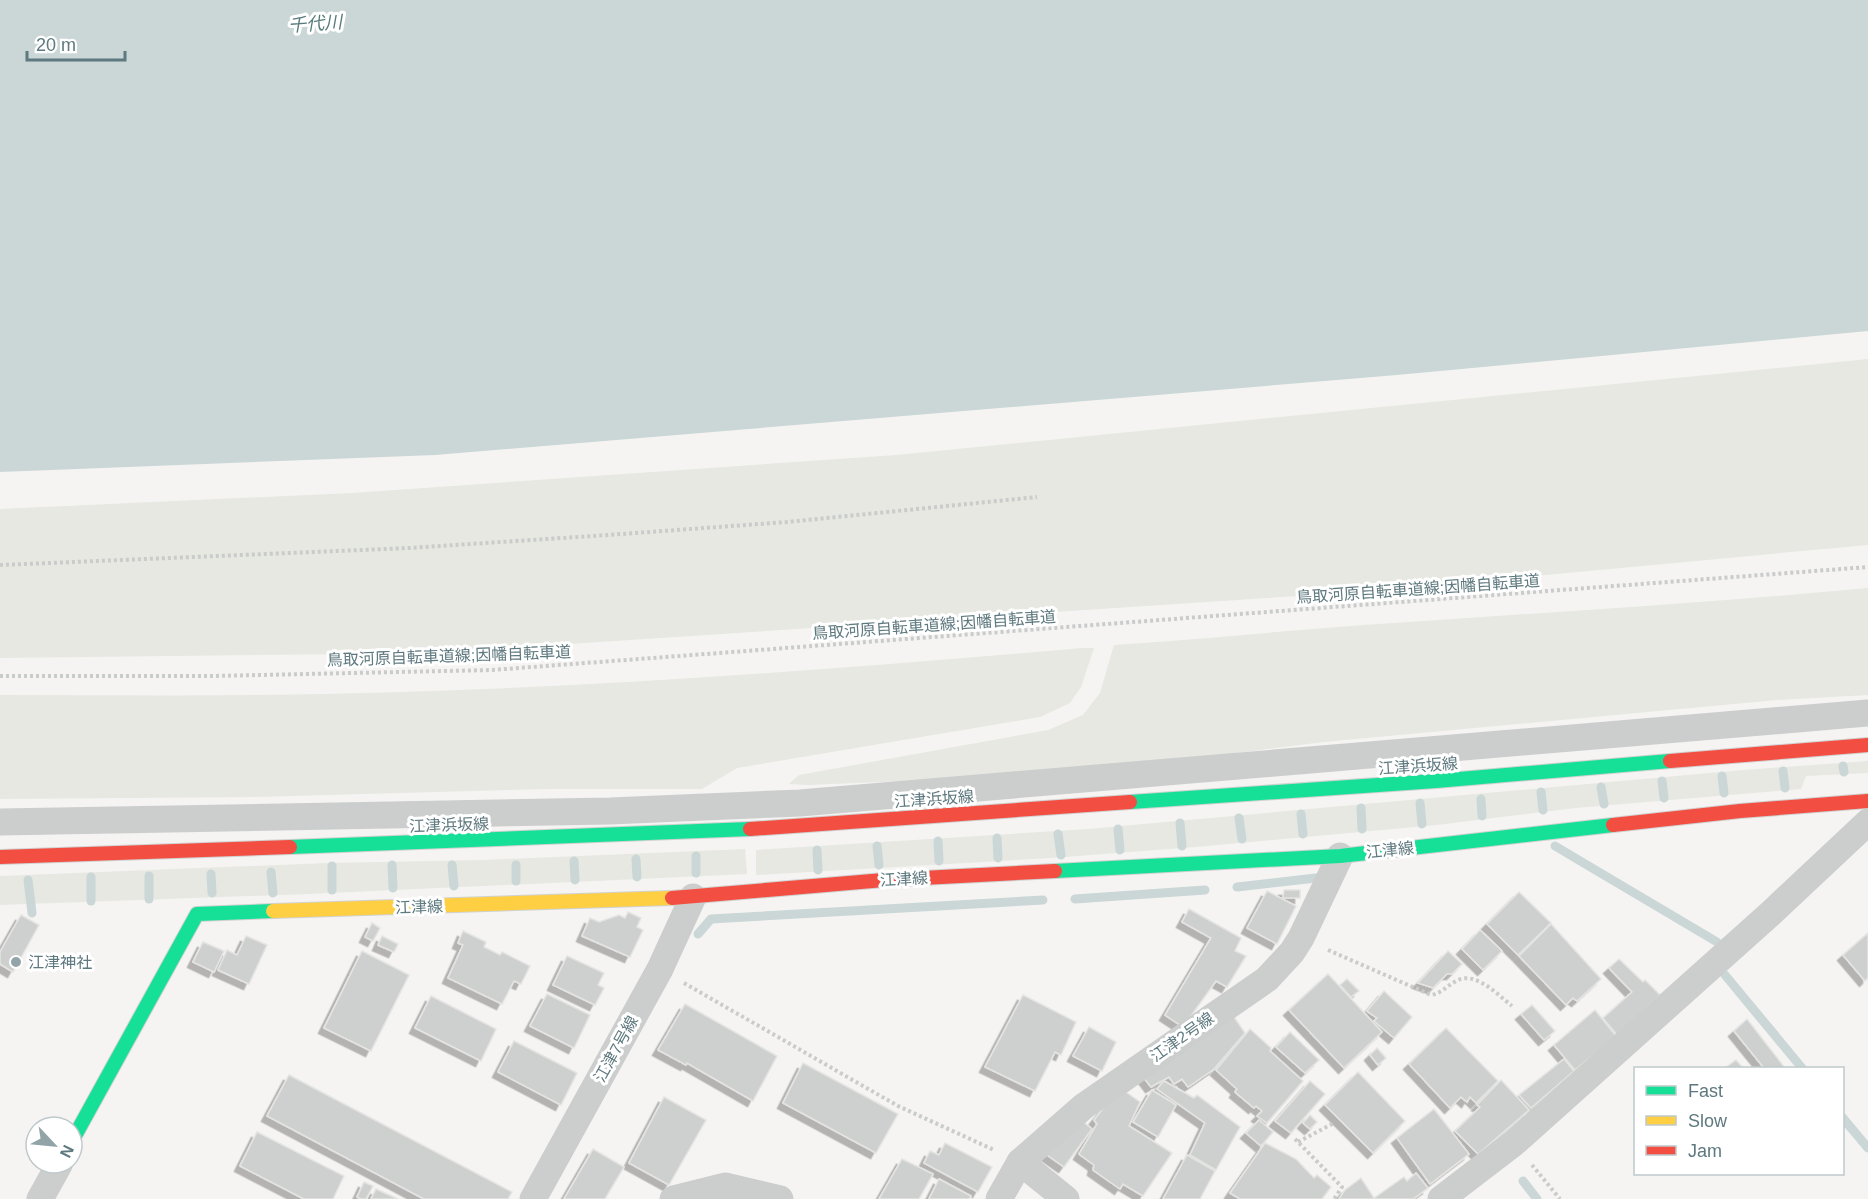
<svg xmlns="http://www.w3.org/2000/svg" width="1868" height="1199" viewBox="0 0 1868 1199" font-family="Helvetica,'Noto Sans JP',sans-serif">
<style>
.green{fill:#e6e8e1}
.water{fill:#cad7d6}
.lines{fill:none;stroke-linecap:round;stroke-linejoin:round}
.stream{stroke:#cad7d6;stroke-width:9}
.building{fill:#ced0cf;stroke:#e4e4e2;stroke-width:1.5;filter:url(#shadow)}
.fast-casing{stroke:#d0d2d1;stroke-width:16}
.slow-casing{stroke:#d0d2d1;stroke-width:16}
.jam-casing{stroke:#d0d2d1;stroke-width:16}
.path{stroke:#cacbcb;stroke-width:4;stroke-dasharray:3 3;stroke-linecap:butt}
.street{stroke:#cccece;stroke-width:27}
.fast{stroke:#16e098;stroke-width:14}
.slow{stroke:#ffcf43;stroke-width:14}
.jam{stroke:#f24e42;stroke-width:14}
.poi-dot{fill:#93a4a8;stroke:#fff;stroke-width:2}
.labels{text-anchor:middle;dominant-baseline:central;stroke-width:6;stroke-linejoin:round;paint-order:stroke}
.street-label{font-size:16px;fill:#5e797f;stroke:#fff}
.poi-label{font-size:16px;fill:#5e797f;stroke:#fff;text-anchor:start}
.water-label{font-size:18px;font-style:italic;fill:#597a7b;stroke:#fff}
</style>
<defs>
<filter id="shadow"><feDropShadow dx="-5.5" dy="5.5" stdDeviation="0" flood-color="#0004"/></filter>
</defs>
<rect width="100%" height="100%" fill="#f5f4f3"/>
<g class="green">
<path d="M1868 359V545L1373 591 433 653 0 658V509L352 493 896 455Z"/>
<path d="M1868 588V695L1777 700 1324 742 1197 758 951 779 808 785 789 784 799 775 1048 730 1083 715 1100 693 1114 645C1207 639 1300 629 1394 623 1552 612 1710 603 1868 588Z"/>
<path d="M1082 648H1094L1081 687 1070 703 1040 717 737 768 702 789H549L255 797 0 799V695C87 695 174 696 261 695 535 692 809 672 1082 648Z"/>
<path d="M1868 761V773L1806 776 1801 789 1576 808 1437 825 1196 847 1051 858 756 875V850L1088 829 1743 770Z"/>
<path d="M745 849 747 874 308 894 0 905V876L328 863 483 860Z"/>
</g>
<path class="water" d="M0 0H1868V331L1397 375 435 455 0 472Z"/>
<g class="lines">
<g class="stream">
<path d="M1843 766 1844 772"/>
<path d="M1783 771 1785 788"/>
<path d="M1722 776 1724 793"/>
<path d="M1662 781 1664 798"/>
<path d="M1601 787 1604 804"/>
<path d="M1541 792 1543 810"/>
<path d="M1481 799 1482 816"/>
<path d="M1420 803 1422 824"/>
<path d="M1361 808 1362 829"/>
<path d="M1301 814 1303 834"/>
<path d="M1239 818 1242 839"/>
<path d="M1180 823 1182 846"/>
<path d="M1118 829 1120 850"/>
<path d="M1058 834 1061 855"/>
<path d="M997 838 998 858"/>
<path d="M938 841 939 861"/>
<path d="M877 846 879 865"/>
<path d="M1555 846 1717 942"/>
<path d="M817 850 818 870"/>
<path d="M696 856V873"/>
<path d="M636 859 637 877"/>
<path d="M574 861 575 880"/>
<path d="M392 865 393 888"/>
<path d="M452 865 454 886"/>
<path d="M271 872 273 893"/>
<path d="M211 874 212 893"/>
<path d="M149 876V899"/>
<path d="M91 877V901"/>
<path d="M28 880 32 913"/>
<path d="M516 881V865"/>
<path d="M1237 887 1316 878"/>
<path d="M332 890V866"/>
<path d="M1075 899 1205 890"/>
<path d="M698 934 711 919 1043 900"/>
<path d="M1725 975 1802 1068"/>
<path d="M1842 1117 1868 1148"/>
<path d="M1523 1181 1537 1199"/>
</g>
</g>
<g class="building">
<path d="M1284 890H1300V898H1283Z"/>
<path d="M1267 891 1296 906 1277 944 1247 928Z"/>
<path d="M1519 892 1551 923 1518 955 1487 924Z"/>
<path d="M1189 909 1241 938 1235 951 1246 956 1227 987 1216 981 1183 1027 1165 1015 1211 938 1182 922Z"/>
<path d="M628 912 641 918 637 927 643 930 630 957 582 936 590 918 599 922 619 915 625 918Z"/>
<path d="M21 915 39 925 13 972 0 964V952Z"/>
<path d="M372 923 380 928 373 941 365 937Z"/>
<path d="M1551 924 1601 979 1577 1001 1573 998 1566 1005 1519 956Z"/>
<path d="M1480 930 1502 951 1483 970 1462 949Z"/>
<path d="M463 931 486 942 484 947 500 955 502 952 530 966 521 984 514 981 502 1004 448 978 463 945 458 943Z"/>
<path d="M1868 933V978L1865 981 1843 955Z"/>
<path d="M246 936 267 945 249 984 218 970 227 950 237 955Z"/>
<path d="M382 936 398 944 394 952 378 945Z"/>
<path d="M203 942 224 951 214 972 193 962Z"/>
<path d="M362 951 409 975 371 1051 324 1028Z"/>
<path d="M1448 951 1462 964 1452 974H1447L1433 988 1418 983Z"/>
<path d="M567 956 604 973 598 985 604 988 595 1005 553 985Z"/>
<path d="M1619 959 1643 982 1645 980 1660 995 1617 1035 1603 1018 1632 992 1609 968Z"/>
<path d="M1328 974 1382 1032 1344 1068 1289 1010Z"/>
<path d="M1347 979 1359 991 1351 997 1340 985Z"/>
<path d="M1384 991 1412 1017 1394 1038 1374 1021 1377 1018 1367 1011Z"/>
<path d="M547 994 590 1015 574 1048 530 1026Z"/>
<path d="M1023 995 1076 1022 1061 1055 1055 1052 1035 1091 985 1067Z"/>
<path d="M431 996 496 1029 481 1061 415 1028Z"/>
<path d="M685 1004 777 1056 753 1101 687 1063 686 1065 658 1050Z"/>
<path d="M1532 1005 1555 1031 1544 1040 1521 1014Z"/>
<path d="M1595 1010 1616 1036 1575 1070 1554 1045Z"/>
<path d="M1230 1011 1245 1033 1214 1069 1188 1087 1182 1079 1174 1084 1169 1077 1151 1087 1141 1074Z"/>
<path d="M1747 1019 1785 1068H1764L1734 1031Z"/>
<path d="M1089 1027 1116 1042 1102 1071 1073 1056Z"/>
<path d="M1446 1028 1498 1081 1476 1103 1470 1097 1467 1102 1461 1097 1450 1108 1409 1064Z"/>
<path d="M1250 1029 1271 1048 1270 1051 1303 1081 1267 1123 1257 1116 1262 1111 1256 1106 1254 1108 1235 1092 1237 1089 1216 1070Z"/>
<path d="M1290 1032 1319 1060 1305 1073 1276 1047Z"/>
<path d="M514 1041 577 1073 561 1105 498 1072Z"/>
<path d="M1377 1048 1386 1058 1378 1065 1370 1055Z"/>
<path d="M1564 1059 1574 1071 1531 1108 1519 1095Z"/>
<path d="M1736 1060 1743 1068H1725Z"/>
<path d="M803 1063 898 1114 876 1153 783 1103Z"/>
<path d="M1358 1072 1405 1121 1373 1153 1325 1105Z"/>
<path d="M289 1075 512 1192 508 1199H424L267 1116Z"/>
<path d="M1501 1080 1529 1110 1478 1154 1455 1131 1480 1107 1477 1105Z"/>
<path d="M1164 1081 1194 1098 1197 1095 1240 1127 1216 1170 1190 1155 1205 1123 1157 1089Z"/>
<path d="M1310 1081 1325 1094 1291 1133 1275 1121Z"/>
<path d="M1123 1090 1140 1102 1129 1126 1172 1153 1143 1196 1123 1184 1120 1189 1093 1170 1094 1165 1079 1154 1097 1124 1094 1120 1108 1102Z"/>
<path d="M1152 1090 1176 1105 1158 1137 1133 1122Z"/>
<path d="M664 1097 706 1120 669 1185 629 1163Z"/>
<path d="M1434 1109 1469 1154 1430 1184 1397 1138Z"/>
<path d="M1310 1115 1317 1122 1310 1129 1303 1123Z"/>
<path d="M1079 1118 1092 1129 1064 1167 1040 1150Z"/>
<path d="M1259 1120 1273 1132 1261 1146 1246 1133Z"/>
<path d="M257 1132 344 1176 333 1199H304L240 1166Z"/>
<path d="M945 1143 992 1167 978 1192 924 1163 930 1151 939 1155Z"/>
<path d="M1265 1143 1296 1159 1314 1178 1317 1175 1331 1187 1322 1199H1240L1230 1193Z"/>
<path d="M593 1149 624 1167 605 1199H564Z"/>
<path d="M1187 1155 1215 1171 1200 1199H1163Z"/>
<path d="M902 1159 933 1174 919 1199H879Z"/>
<path d="M1416 1173 1428 1188 1413 1199H1339L1345 1190 1361 1178 1374 1198 1404 1177 1407 1181Z"/>
<path d="M939 1179 971 1196 969 1199H929Z"/>
<path d="M364 1182 373 1186 366 1199H361L357 1197Z"/>
<path d="M376 1189 398 1199H371Z"/>
</g>
<g class="lines">
<g class="fast-casing">
<g id="fast">
<path d="M1130 802 1436 781 1670 761"/>
<path d="M290 847 750 829"/>
<path d="M1055 871 1340 856 1613 825"/>
<path d="M72 1141 197 914 273 911"/>
</g>
</g>
<g class="slow-casing">
<path id="slow" d="M273 911 672 898"/>
</g>
<g class="jam-casing">
<g id="jam">
<path d="M1670 761 1868 745"/>
<path d="M1613 825 1740 811 1868 801"/>
<path d="M750 829 1130 802"/>
<path d="M0 857 290 847"/>
<path d="M672 898 884 880 1055 871"/>
</g>
</g>
<g class="path">
<path d="M0 565 409 548 608 535 787 522 1037 497"/>
<path d="M0 676H213L492 670 1868 567"/>
<path d="M1328 950 1431 995C1442 993 1447 986 1456 981 1475 970 1498 995 1512 1006"/>
<path d="M684 983 898 1106 994 1150"/>
<path d="M1295 1139 1342 1187 1334 1199"/>
<path d="M1298 1142 1334 1123"/>
<path d="M1532 1165 1560 1199"/>
</g>
<g class="street">
<path d="M0 822 610 811 800 803 1868 713"/>
<path d="M1020 1162 1066 1199"/>
<path d="M40 1199 60 1163"/>
<path d="M533 1199 660 969 693 897"/>
<path d="M673 1199 725 1186 780 1199"/>
<path d="M999 1199 1020 1162 1084 1106 1267 979 1292 952 1301 938 1340 856"/>
<path d="M1441 1199 1514 1143 1770 914 1868 822"/>
</g>
<use href="#fast" class="fast"/>
<use href="#slow" class="slow"/>
<use href="#jam" class="jam"/>
</g>
<circle class="poi-dot" cx="16" cy="962" r="6"/>
<g class="labels">
<g class="street-label">
<text transform="translate(1418 589) rotate(-4)">鳥取河原自転車道線;因幡自転車道</text>
<text transform="translate(934 625) rotate(-4)">鳥取河原自転車道線;因幡自転車道</text>
<text transform="translate(449 656) rotate(-2)">鳥取河原自転車道線;因幡自転車道</text>
<text transform="translate(1418 766) rotate(-4)">江津浜坂線</text>
<text transform="translate(934 799) rotate(-4)">江津浜坂線</text>
<text transform="translate(449 825) rotate(-2)">江津浜坂線</text>
<text transform="translate(1390 850) rotate(-6)">江津線</text>
<text transform="translate(904 879) rotate(-3)">江津線</text>
<text transform="translate(419 907) rotate(-2)">江津線</text>
<text transform="translate(1182 1037) rotate(-35)">江津2号線</text>
<text transform="translate(616 1049) rotate(-61)">江津7号線</text>
</g>
<g class="poi-label">
<text x="28" y="962">江津神社</text>
</g>
<g class="water-label">
<text transform="translate(315 24) rotate(-4)">千代川</text>
</g>
</g>
<rect x="1634" y="1067" width="210" height="108" fill="#ffffff" stroke="#bfc9cc" stroke-width="1.5"/>
<rect x="1646" y="1086" width="30" height="9" fill="#16e098" stroke="#bfc9cc" stroke-width="1.5"/>
<text x="1688" y="1097" font-size="18" fill="#5e797f">Fast</text>
<rect x="1646" y="1116" width="30" height="9" fill="#ffcf43" stroke="#bfc9cc" stroke-width="1.5"/>
<text x="1688" y="1127" font-size="18" fill="#5e797f">Slow</text>
<rect x="1646" y="1146" width="30" height="9" fill="#f24e42" stroke="#bfc9cc" stroke-width="1.5"/>
<text x="1688" y="1157" font-size="18" fill="#5e797f">Jam</text>
<g transform="translate(54 1145) rotate(116)"><circle r="28" fill="#ffffff" stroke="#bfc9cc" stroke-width="1.5"/>
<path d="M0-4.5L10 22L0 15L-10 22Z" fill="#93a4a8"/>
<text y="-9" font-size="16" font-weight="bold" text-anchor="middle" fill="#5e797f">N</text>
</g>
<path d="M27 51v9h98v-9" fill="none" stroke="#5e797f" stroke-width="3"/>
<text x="36" y="51" font-size="18" fill="#5e797f" stroke="#ffffff" stroke-width="4.5" paint-order="stroke">20 m</text>
</svg>
